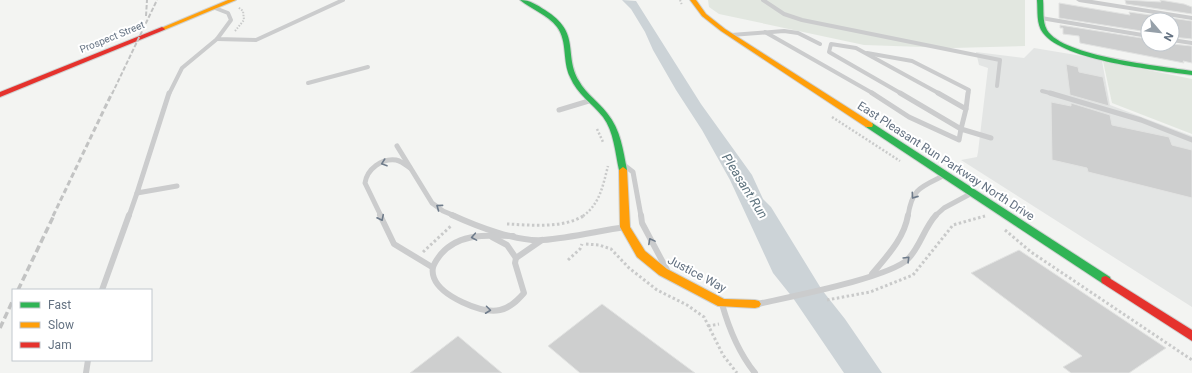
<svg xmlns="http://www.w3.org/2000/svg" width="1192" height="373" viewBox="0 0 1192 373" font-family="Roboto,sans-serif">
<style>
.built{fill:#e3e5e4}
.green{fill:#e2e7e0}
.water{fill:#ccd3d7}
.building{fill:#cecfcf;stroke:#e2e3e2}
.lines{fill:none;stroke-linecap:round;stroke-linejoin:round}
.fast-casing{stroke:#d0d2d2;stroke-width:2}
.slow-casing{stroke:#d0d2d2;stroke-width:2}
.jam-casing{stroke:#d0d2d2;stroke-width:2}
.path-far2{stroke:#c9caca;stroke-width:2;stroke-dasharray:1.5 1.5;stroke-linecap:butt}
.path-far1{stroke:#c9caca;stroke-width:2.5;stroke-dasharray:2 2;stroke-linecap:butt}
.path{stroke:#c9caca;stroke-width:3;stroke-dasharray:2.5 2.5;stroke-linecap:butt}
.lane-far2{stroke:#cbcccd;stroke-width:4}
.lane-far1{stroke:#cbcccd;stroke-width:5}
.lane{stroke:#cbcccd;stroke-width:6}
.street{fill:#cbcccd;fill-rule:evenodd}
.fast{fill:#30b455;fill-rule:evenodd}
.slow{fill:#ff9f0a;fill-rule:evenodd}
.jam{fill:#e5322d;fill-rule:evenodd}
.rail-far2{stroke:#c2c3c3;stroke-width:2;stroke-dasharray:4.5 2;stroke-linecap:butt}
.rail-far1{stroke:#c2c3c3;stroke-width:3;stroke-dasharray:5.5 3;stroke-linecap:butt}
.rail{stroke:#c2c3c3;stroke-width:3.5;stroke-dasharray:7 3.5;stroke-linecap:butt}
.oneway{stroke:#6e7b8a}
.labels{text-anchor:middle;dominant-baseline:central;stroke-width:4;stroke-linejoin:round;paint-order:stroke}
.far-street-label{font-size:10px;fill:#647282;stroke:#fff}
.street-label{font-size:12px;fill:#647282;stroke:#fff}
.water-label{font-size:13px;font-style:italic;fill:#5f747f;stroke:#fff}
</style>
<rect width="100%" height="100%" fill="#f3f4f2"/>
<path class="built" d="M1034 48 1106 60 1102 61 1110 105 1192 136V307L961 160 977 157 978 152 988 68 979 65 976 52 1024 58Z"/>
<g class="green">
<path d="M708 0H1025V46L953 48 864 45 719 14 709 7Z"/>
<path d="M1103 61 1192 79V134L1112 103Z"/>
</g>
<path class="water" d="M622 0 636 1 701 104 752 175 763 199 771 207 822 290 845 319 882 373H844L793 298 773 273 730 180 702 130 676 90 653 50 645 32 631 9Z"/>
<g class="building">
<path d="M1125 0 1161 2 1160 0 1184 4 1192 7V14L1126 4Z"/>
<path d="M1059 3 1130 15 1129 12 1192 21V39L1172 37V20H1145L1148 32 1059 18Z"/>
<path d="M1060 25 1148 39V44H1172L1192 46V63L1183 61 1184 63 1080 43 1079 36 1063 34V28H1060Z"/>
<path d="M1066 64 1078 67 1079 72 1103 77 1109 106 1070 95Z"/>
<path d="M1051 102 1071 106V103L1110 115 1112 125 1169 137 1172 145 1192 150V198L1088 172 1087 168 1052 160Z"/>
<path d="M1019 250 1166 348 1129 373H1071L1063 367 1082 356 971 273Z"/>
<path d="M602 304 695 373H580L548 346Z"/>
<path d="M458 336 502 373H410Z"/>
</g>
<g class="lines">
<g class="fast-casing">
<g id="fast">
<path d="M520 0C530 0 537 5 545 10 582 33 563 54 579 81 586 94 599 102 607 113 621 130 623 150 627 170L626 172H620L619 170C615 152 614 132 603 117 592 103 577 94 570 77 562 61 568 42 557 27 547 14 532 10 520 0Z"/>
<path d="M1037 0H1043C1044 10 1042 21 1047 30 1063 57 1162 66 1192 71V75C1157 70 1064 61 1043 33 1036 24 1038 11 1037 0Z"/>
<path d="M866 123H872L1110 277 1111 280 1110 283 1106 284 1102 283 866 127 865 125Z"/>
</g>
</g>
<g class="slow-casing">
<g id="slow">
<path d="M228 0H236L164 30 159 29Z"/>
<path d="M690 0H696L706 14 725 29 872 123 873 125 872 127H866L721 31 702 16Z"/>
<path d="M623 167 627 170 630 227 645 251 667 269 724 299 755 300 759 301 761 304 759 307 755 308 718 306 659 275 637 257 620 227 619 170Z"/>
</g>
</g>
<g class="jam-casing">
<g id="jam">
<path d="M162 27 165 29 164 30 0 97V92Z"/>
<path d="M1106 276 1192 330V341L1102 283 1101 280 1102 277Z"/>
</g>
</g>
<g class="path-far2">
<path d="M680 0 682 5"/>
<path d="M235 31 244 20 243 11 238 7"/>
</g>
<g class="path-far1">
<path d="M832 117 900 161"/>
<path d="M597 129 603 142"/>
<path d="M583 216C600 204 603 185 608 166"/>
</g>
<g class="path">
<path d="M507 224C531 225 563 229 585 215"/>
<path d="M1005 230 1031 252 1192 360"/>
<path d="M586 244 599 245 611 249 629 268 657 290 687 305 704 317 723 355 737 373"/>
<path d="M423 252 452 225"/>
<path d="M568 260 580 249 582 244"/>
<path d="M827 300 870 292 913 275 953 225 985 216"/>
<path d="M708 326 719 324"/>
</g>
<g class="lane-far2">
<path d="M763 0 784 14 802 20 1000 60 997 86"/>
<path d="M215 8 228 13 231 20 217 39 256 40 343 0"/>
<path d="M1041 18 1148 36"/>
<path d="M765 32 874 94"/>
<path d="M731 35 784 31 798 33 820 44"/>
<path d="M1172 40 1192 43"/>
<path d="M867 53 912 61 969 90 968 94"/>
<path d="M308 83 368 67"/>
<path d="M1042 91 1054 94"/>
<path d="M169 94 182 68 217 39"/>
<path d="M902 94 829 52 831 44 856 48 940 94"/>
</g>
<g class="lane-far1">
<path d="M169 93 137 193 177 186"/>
<path d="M872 93 909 117 959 140 961 129 991 138"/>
<path d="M900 93 961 129 966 109 938 93"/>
<path d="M1050 93 1141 120 1192 140"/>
<path d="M966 109 968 93"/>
<path d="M559 110 592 100"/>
<path d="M397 146 432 203 443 211 455 216"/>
<path d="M624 165 633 172 641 216"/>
<path d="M129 216 137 193"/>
<path d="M381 216 365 183C367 169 382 158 396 160 401 161 406 165 410 168"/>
<path d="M908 216C912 188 921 187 945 175"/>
<path d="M935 216 944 208 972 193"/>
</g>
<g class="lane">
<path d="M380 215 394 244 432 267"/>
<path d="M452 215C476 226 517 242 543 240 570 238 598 231 625 227"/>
<path d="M641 215 642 223 667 270"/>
<path d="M513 236C486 235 455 233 438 258 433 265 431 270 434 278 441 296 481 314 500 310 510 308 517 301 524 293L515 263 516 258 542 240"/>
<path d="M492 237 507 245 516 258"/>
<path d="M872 274C887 256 904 239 908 215"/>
<path d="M102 290 129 215"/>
<path d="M722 304C729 329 738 352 755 373"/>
<path d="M758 304C788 297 889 278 908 259 920 247 924 228 936 215"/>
<path d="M86 373 88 360"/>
</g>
<path class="street" d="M1076 0H1092L1192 16V20L1079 2Z"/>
<use href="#fast" class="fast"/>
<use href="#slow" class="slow"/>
<use href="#jam" class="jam"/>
<g class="rail-far2">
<path d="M146 16 147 0"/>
<path d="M112 94 157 0"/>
</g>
<path class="rail-far1" d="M53 216 112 93"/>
<g class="rail">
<path d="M18 290 54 215"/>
<path d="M0 328 13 300"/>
</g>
</g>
<defs><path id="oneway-chevron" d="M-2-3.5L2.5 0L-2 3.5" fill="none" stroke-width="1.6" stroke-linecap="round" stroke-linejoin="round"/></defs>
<g class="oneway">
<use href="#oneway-chevron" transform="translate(384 163) rotate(161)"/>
<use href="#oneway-chevron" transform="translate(914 196) rotate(125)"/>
<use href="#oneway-chevron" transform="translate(439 207) rotate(-144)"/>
<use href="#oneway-chevron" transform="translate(381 218) rotate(64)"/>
<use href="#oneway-chevron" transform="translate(474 237) rotate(170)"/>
<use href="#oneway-chevron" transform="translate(651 241) rotate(-118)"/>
<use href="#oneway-chevron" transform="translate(907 259) rotate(-45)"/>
<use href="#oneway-chevron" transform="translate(488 310) rotate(7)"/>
</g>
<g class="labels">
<g class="far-street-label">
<text transform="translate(112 37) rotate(-22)">Prospect Street</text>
</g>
<g class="street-label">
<text transform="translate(946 161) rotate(33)">East Pleasant Run Parkway North Drive</text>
<text transform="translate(697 274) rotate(28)">Justice Way</text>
</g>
<g class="water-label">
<text transform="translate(745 186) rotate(58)">Pleasant Run</text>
</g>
</g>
<rect x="12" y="289" width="140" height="72" fill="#ffffff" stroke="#c1c7cd"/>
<rect x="20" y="302" width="20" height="6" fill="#30b455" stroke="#c1c7cd"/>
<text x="48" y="309" font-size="12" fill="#647282">Fast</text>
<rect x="20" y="322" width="20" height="6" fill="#ff9f0a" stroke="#c1c7cd"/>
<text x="48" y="329" font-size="12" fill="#647282">Slow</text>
<rect x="20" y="342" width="20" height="6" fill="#e5322d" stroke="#c1c7cd"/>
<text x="48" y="349" font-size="12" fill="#647282">Jam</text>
<g transform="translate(1160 32) rotate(118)"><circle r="19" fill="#ffffff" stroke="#c1c7cd"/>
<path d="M0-3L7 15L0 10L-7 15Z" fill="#96a0a9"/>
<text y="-6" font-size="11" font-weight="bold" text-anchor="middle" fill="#647282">N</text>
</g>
</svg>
